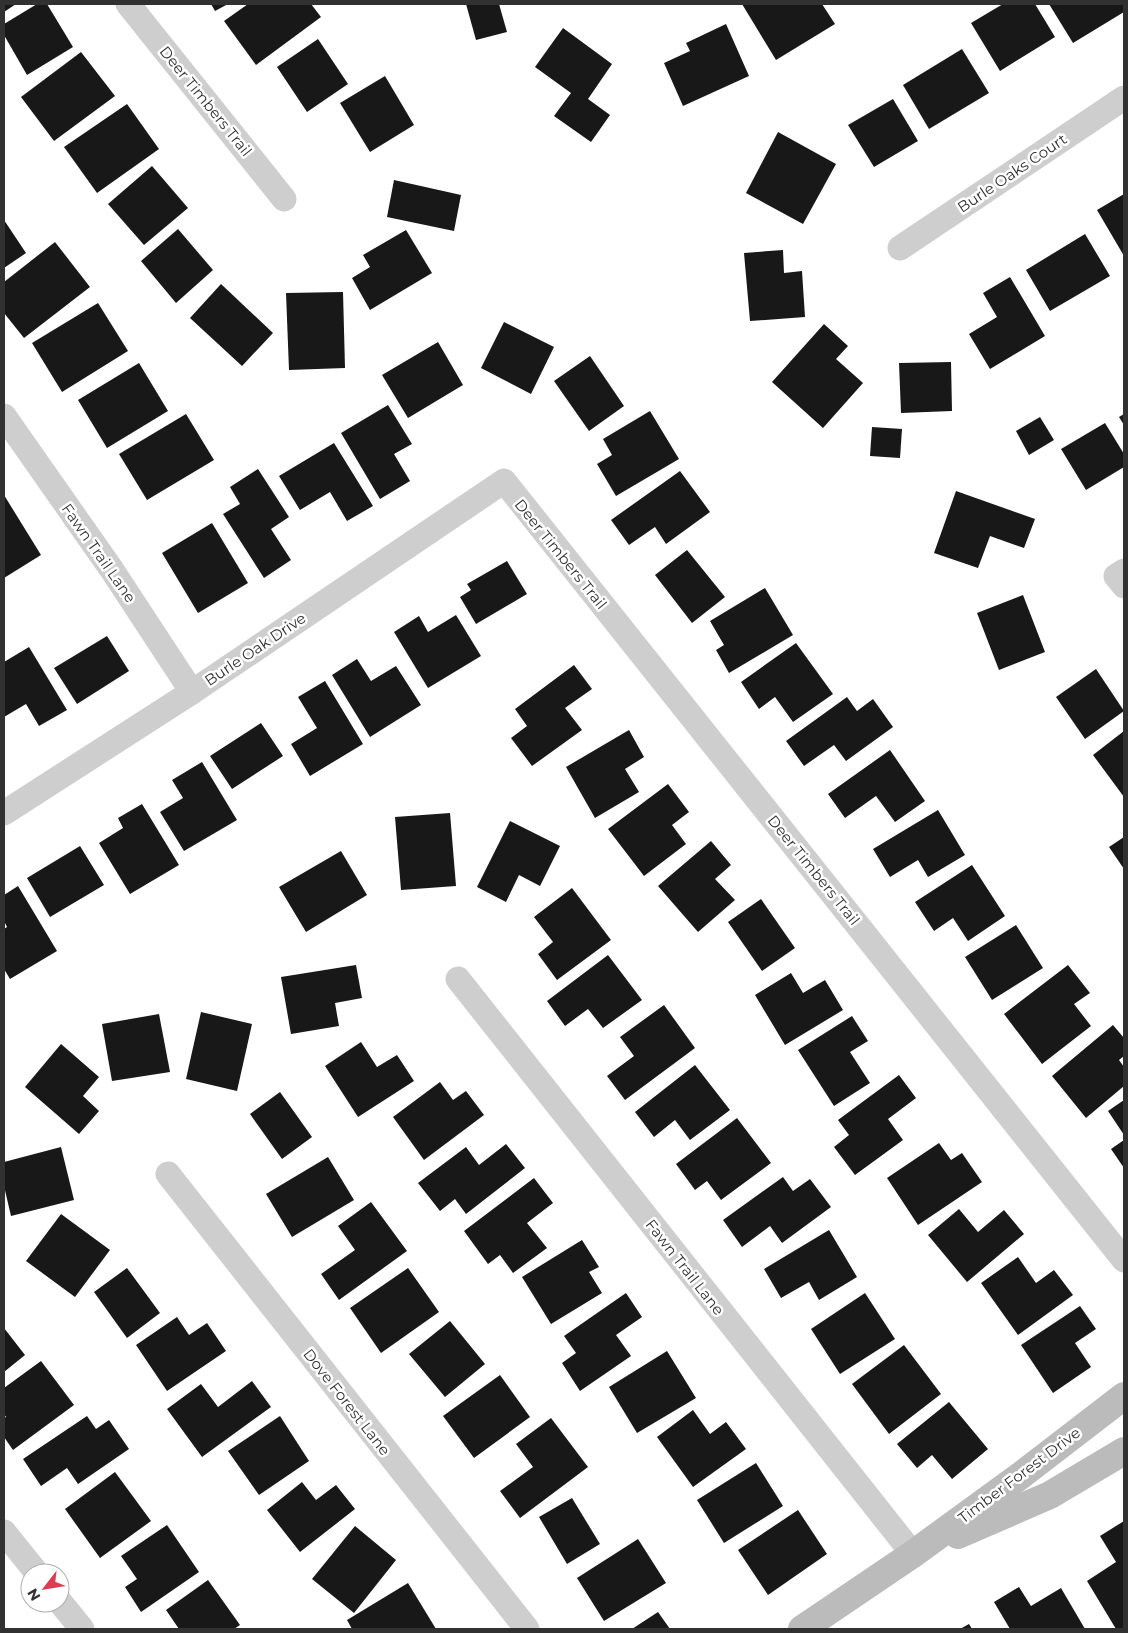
<svg xmlns="http://www.w3.org/2000/svg" width="1128" height="1633" viewBox="0 0 1128 1633" font-family="Montserrat,sans-serif">
<style>
.building{fill:#181818}
.lines{fill:none;stroke-linecap:round;stroke-linejoin:round}
.street{stroke:#cecece;stroke-width:25}
.secondary{stroke:#bbb;stroke-width:28}
.labels{text-anchor:middle;dominant-baseline:central;stroke-width:5;stroke-linejoin:round;paint-order:stroke}
.street-label{font-size:15px;fill:#313131;stroke:#fff}
</style>
<rect width="100%" height="100%" fill="#fff"/>
<g class="building">
<path d="M4 4H16L4 12Z"/>
<path d="M37 4H47L73 47 27 75 4 35V24Z"/>
<path d="M211 4H228L215 11Z"/>
<path d="M248 4H311L321 17 256 65 224 21Z"/>
<path d="M466 4H499L507 32 476 40Z"/>
<path d="M742 4H822L835 24 776 60Z"/>
<path d="M1003 4H1035L1055 37 1000 71 971 23Z"/>
<path d="M1049 4H1124V12L1073 43Z"/>
<path d="M726 24 749 76 683 106 664 63 690 51 686 43Z"/>
<path d="M563 28 612 64 588 99 610 115 591 142 554 116 571 93 535 67Z"/>
<path d="M318 39 348 84 307 112 277 67Z"/>
<path d="M962 49 989 93 929 129 903 85Z"/>
<path d="M81 52 115 96 54 141 21 97Z"/>
<path d="M385 76 414 125 370 152 340 103Z"/>
<path d="M893 99 918 141 874 167 848 125Z"/>
<path d="M127 104 159 149 97 193 64 147Z"/>
<path d="M778 132 836 164 803 224 746 193Z"/>
<path d="M152 166 188 208 144 245 108 204Z"/>
<path d="M394 180 461 195 454 231 387 217Z"/>
<path d="M1124 194V256L1097 210Z"/>
<path d="M4 220 26 253 4 268Z"/>
<path d="M178 229 213 270 176 303 141 261Z"/>
<path d="M406 230 432 273 370 310 352 278 370 267 363 255Z"/>
<path d="M1085 234 1110 276 1050 311 1026 270Z"/>
<path d="M55 242 90 287 24 338 4 313V282Z"/>
<path d="M783 250 784 273 802 271 805 317 750 321 744 253Z"/>
<path d="M1010 277 1045 336 990 369 969 334 997 317 983 293Z"/>
<path d="M221 284 273 333 242 366 190 318Z"/>
<path d="M343 292 345 368 289 370 286 293Z"/>
<path d="M98 303 128 351 62 392 32 343Z"/>
<path d="M504 322 554 347 531 394 481 368Z"/>
<path d="M824 324 848 346 836 359 863 383 823 428 772 382Z"/>
<path d="M438 342 463 385 408 418 382 375Z"/>
<path d="M590 356 624 406 589 431 554 381Z"/>
<path d="M951 362 952 411 901 413 899 363Z"/>
<path d="M139 363 168 411 107 448 78 400Z"/>
<path d="M388 405 412 444 394 454 410 481 380 499 341 433Z"/>
<path d="M650 411 679 459 616 496 597 464 612 455 603 439Z"/>
<path d="M186 414 214 460 147 500 119 454Z"/>
<path d="M1124 414V425L1119 417Z"/>
<path d="M1040 417 1054 440 1029 455 1016 431Z"/>
<path d="M1105 423 1124 454V467L1086 490 1061 449Z"/>
<path d="M872 427 902 429 900 458 870 456Z"/>
<path d="M334 443 373 506 347 521 330 492 300 510 279 476Z"/>
<path d="M258 469 289 517 271 529 291 560 264 578 223 514 240 504 230 487Z"/>
<path d="M680 471 710 512 666 544 655 527 629 545 611 520Z"/>
<path d="M956 491 1035 519 1024 548 990 536 978 568 934 553Z"/>
<path d="M4 495 41 555 4 578Z"/>
<path d="M212 523 248 583 198 613 162 553Z"/>
<path d="M687 550 725 597 692 623 655 575Z"/>
<path d="M507 561 527 594 476 624 460 597 471 590 467 584Z"/>
<path d="M765 588 793 635 729 673 716 650 724 645 710 621Z"/>
<path d="M1023 595 1045 652 999 670 977 613Z"/>
<path d="M456 615 481 656 428 688 394 632 419 616 428 632Z"/>
<path d="M107 636 129 671 77 704 54 668Z"/>
<path d="M796 643 833 694 793 722 775 697 759 709 741 682Z"/>
<path d="M29 647 67 710 39 726 26 704 4 717V662Z"/>
<path d="M357 659 371 681 396 666 421 705 370 737 332 675Z"/>
<path d="M574 665 592 689 565 708 582 730 532 766 511 738 527 726 515 709Z"/>
<path d="M1096 669 1124 711 1085 739 1056 697Z"/>
<path d="M325 681 363 744 310 776 291 744 317 728 298 697Z"/>
<path d="M847 697 857 711 873 699 893 727 846 761 834 745 804 766 786 741Z"/>
<path d="M261 723 283 756 232 789 210 756Z"/>
<path d="M629 730 644 757 625 769 639 792 595 818 566 767Z"/>
<path d="M1124 731V797L1093 755Z"/>
<path d="M890 750 925 801 895 822 876 796 845 818 828 794Z"/>
<path d="M202 762 237 820 184 851 160 812 183 798 172 780Z"/>
<path d="M668 784 689 812 672 825 686 844 644 876 608 829Z"/>
<path d="M142 804 179 865 130 894 99 843 123 828 118 818Z"/>
<path d="M938 810 965 855 928 877 918 860 890 877 873 849Z"/>
<path d="M450 813 456 886 401 890 395 817Z"/>
<path d="M510 821 560 846 540 886 519 875 506 902 477 887Z"/>
<path d="M1124 837V869L1109 847Z"/>
<path d="M711 841 731 865 715 879 735 900 698 932 658 886Z"/>
<path d="M80 846 104 885 50 917 27 878Z"/>
<path d="M341 851 367 895 306 932 279 887Z"/>
<path d="M972 865 1005 916 968 941 953 918 934 931 915 902Z"/>
<path d="M18 886 57 951 10 979 4 969V929L7 927 4 921V895Z"/>
<path d="M572 888 611 940 557 980 538 954 553 942 534 917Z"/>
<path d="M761 899 795 948 762 971 728 922Z"/>
<path d="M1016 925 1043 968 992 1000 965 957Z"/>
<path d="M608 955 642 1000 603 1028 588 1009 565 1026 547 1001Z"/>
<path d="M356 965 362 998 335 1003 339 1026 291 1034 281 977Z"/>
<path d="M1068 965 1090 993 1074 1004 1091 1026 1042 1064 1004 1014Z"/>
<path d="M791 973 803 993 825 980 843 1010 785 1045 755 995Z"/>
<path d="M664 1005 695 1048 625 1100 607 1076 634 1056 620 1037Z"/>
<path d="M201 1012 252 1024 237 1091 186 1079Z"/>
<path d="M159 1014 170 1072 112 1081 102 1024Z"/>
<path d="M852 1016 868 1041 850 1052 870 1083 834 1106 798 1050Z"/>
<path d="M1113 1025 1124 1038V1056L1119 1060 1124 1067V1086L1086 1118 1052 1076Z"/>
<path d="M361 1042 377 1067 397 1055 414 1081 358 1117 325 1066Z"/>
<path d="M61 1044 99 1077 83 1096 99 1111 79 1134 25 1087Z"/>
<path d="M695 1065 730 1110 690 1140 675 1120 654 1137 635 1112Z"/>
<path d="M899 1075 916 1098 888 1119 903 1140 855 1175 834 1147 849 1135 838 1120Z"/>
<path d="M440 1082 453 1100 466 1091 484 1115 424 1160 393 1117Z"/>
<path d="M280 1092 312 1137 282 1159 250 1114Z"/>
<path d="M1124 1100V1135L1108 1111Z"/>
<path d="M737 1118 771 1163 721 1200 707 1181 695 1190 676 1164Z"/>
<path d="M1124 1140V1168L1111 1149Z"/>
<path d="M939 1143 951 1160 962 1153 982 1182 918 1225 887 1178Z"/>
<path d="M506 1144 525 1168 466 1214 455 1199 440 1211 418 1183 466 1147 479 1165Z"/>
<path d="M61 1147 74 1200 11 1216 4 1186V1162Z"/>
<path d="M328 1157 354 1200 292 1237 266 1194Z"/>
<path d="M783 1177 793 1191 810 1179 831 1207 782 1243 770 1226 742 1247 723 1220Z"/>
<path d="M534 1178 553 1203 527 1223 547 1248 513 1273 500 1255 488 1264 464 1231Z"/>
<path d="M371 1202 407 1251 339 1300 321 1274 355 1250 338 1226Z"/>
<path d="M959 1209 978 1232 1004 1210 1024 1234 967 1282 928 1235Z"/>
<path d="M61 1214 110 1250 75 1297 26 1261Z"/>
<path d="M829 1230 857 1277 819 1300 809 1282 781 1298 764 1269Z"/>
<path d="M582 1240 599 1267 589 1272 602 1293 551 1324 522 1277Z"/>
<path d="M1018 1257 1036 1283 1054 1270 1073 1295 1018 1335 981 1283Z"/>
<path d="M127 1268 160 1313 127 1338 94 1292Z"/>
<path d="M408 1268 439 1312 381 1353 350 1308Z"/>
<path d="M626 1293 642 1317 616 1335 631 1356 580 1391 562 1363 576 1353 564 1336Z"/>
<path d="M865 1293 895 1339 840 1374 811 1329Z"/>
<path d="M1080 1306 1096 1329 1075 1343 1091 1367 1053 1393 1021 1345Z"/>
<path d="M177 1317 189 1335 207 1323 226 1351 167 1391 136 1345Z"/>
<path d="M450 1321 485 1364 445 1397 409 1354Z"/>
<path d="M4 1328 25 1355 4 1372Z"/>
<path d="M904 1345 941 1394 889 1434 852 1384Z"/>
<path d="M667 1351 696 1398 637 1433 609 1387Z"/>
<path d="M41 1361 74 1405 13 1450 4 1437V1418L6 1417 4 1414V1388Z"/>
<path d="M500 1375 530 1417 474 1458 443 1416Z"/>
<path d="M252 1381 271 1407 202 1457 167 1409 201 1384 218 1407Z"/>
<path d="M949 1402 988 1449 952 1479 932 1455 917 1468 897 1444Z"/>
<path d="M693 1410 710 1434 726 1422 746 1449 693 1487 657 1437Z"/>
<path d="M87 1416 96 1429 109 1420 129 1449 78 1484 67 1468 41 1486 23 1459Z"/>
<path d="M280 1416 309 1461 259 1495 228 1451Z"/>
<path d="M551 1418 588 1467 520 1518 500 1491 533 1467 516 1444Z"/>
<path d="M756 1463 783 1506 724 1543 697 1500Z"/>
<path d="M115 1472 151 1521 100 1558 65 1509Z"/>
<path d="M302 1482 316 1500 336 1485 355 1509 300 1552 267 1510Z"/>
<path d="M572 1498 600 1544 567 1564 539 1517Z"/>
<path d="M798 1510 827 1554 768 1595 738 1550Z"/>
<path d="M1124 1521V1629H1116L1087 1581 1116 1562 1100 1536Z"/>
<path d="M167 1525 199 1572 141 1612 125 1587 137 1579 121 1556Z"/>
<path d="M355 1526 396 1560 354 1613 312 1579Z"/>
<path d="M638 1539 666 1583 604 1621 577 1578Z"/>
<path d="M208 1580 240 1625 234 1629H179L166 1610Z"/>
<path d="M408 1583 436 1629H352L347 1620Z"/>
<path d="M1019 1587 1031 1606 1061 1588 1085 1629H1010L994 1602Z"/>
<path d="M658 1612 670 1629H632Z"/>
<path d="M969 1624 972 1629H960Z"/>
</g>
<g class="lines">
<g class="street">
<path d="M128 4 284 199"/>
<path d="M900 248 1124 98"/>
<path d="M4 416 112 570 192 692"/>
<path d="M1124 571 1116 576 1124 586"/>
<path d="M4 813 192 692 504 481 1124 1260"/>
<path d="M458 979 913 1554"/>
<path d="M168 1174 527 1629"/>
<path d="M4 1532 37 1573"/>
<path d="M60 1602 82 1629"/>
</g>
<g class="secondary">
<path d="M958 1535 1050 1495 1124 1451"/>
<path d="M802 1629 913 1554 1020 1476 1124 1396"/>
</g>
</g>
<g class="labels">
<g class="street-label">
<text transform="translate(206 101) rotate(51)">Deer Timbers Trail</text>
<text transform="translate(1012 173) rotate(-34)">Burle Oaks Court</text>
<text transform="translate(99 553) rotate(55)">Fawn Trail Lane</text>
<text transform="translate(561 554) rotate(51)">Deer Timbers Trail</text>
<text transform="translate(255 649) rotate(-34)">Burle Oak Drive</text>
<text transform="translate(814 870) rotate(51)">Deer Timbers Trail</text>
<text transform="translate(685 1267) rotate(52)">Fawn Trail Lane</text>
<text transform="translate(347 1402) rotate(52)">Dove Forest Lane</text>
<text transform="translate(1019 1475) rotate(-37)">Timber Forest Drive</text>
</g>
</g>
<rect width="1128" height="1633" fill="none" stroke="#313131" stroke-width="10"/>
<g transform="translate(45 1588) rotate(239)"><circle r="24" fill="#ffffff" stroke="#adadad"/>
<path d="M0-4L9 19L0 12L-9 19Z" fill="#de3c52"/>
<text y="-8" font-size="14" font-weight="bold" text-anchor="middle" fill="#313131">N</text>
</g>
</svg>
